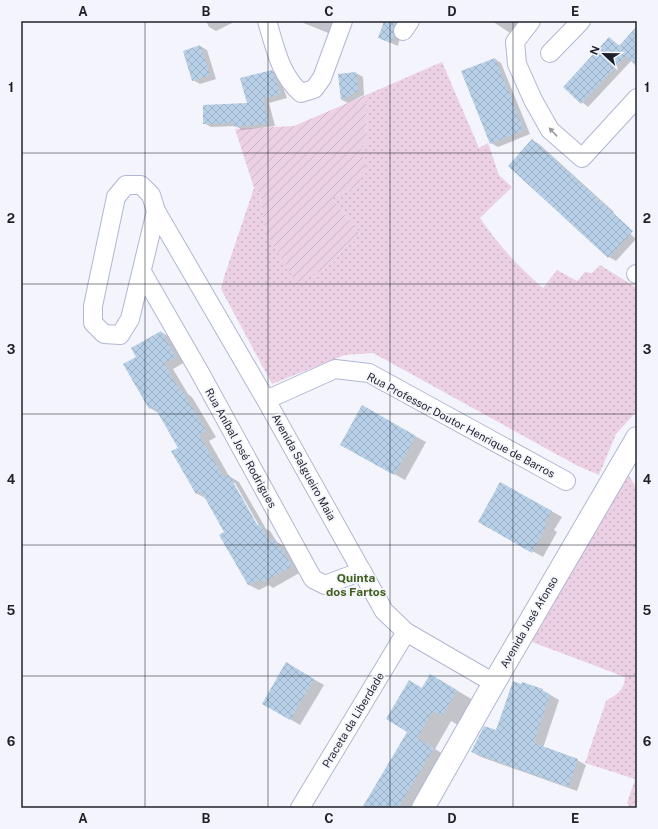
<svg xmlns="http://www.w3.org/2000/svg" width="658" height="829" viewBox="0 0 658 829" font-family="'Public Sans',sans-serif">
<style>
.grass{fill:url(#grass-dots)}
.garden{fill:url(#garden-furrows)}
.shadow{fill:#0003;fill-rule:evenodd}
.building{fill:url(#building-cross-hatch)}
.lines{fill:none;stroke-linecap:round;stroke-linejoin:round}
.street-casing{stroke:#b1b6d4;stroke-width:20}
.secondary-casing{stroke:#b1b6d4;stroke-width:24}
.street{stroke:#fff;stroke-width:18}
.secondary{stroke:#fff;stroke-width:22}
.oneway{fill:#9a9ba0}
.grid{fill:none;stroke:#1e202b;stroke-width:1;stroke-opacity:0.55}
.labels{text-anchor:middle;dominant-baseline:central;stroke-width:3.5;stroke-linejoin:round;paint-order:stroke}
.street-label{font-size:11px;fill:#1e202b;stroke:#f4f5fc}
.neighbourhood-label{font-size:12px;font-weight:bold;fill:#415f1c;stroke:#f4f5fc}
.neatline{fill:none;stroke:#1e202b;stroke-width:1.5}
.grid-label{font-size:13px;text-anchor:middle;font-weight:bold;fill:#1e202b}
</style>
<defs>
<pattern id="grass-dots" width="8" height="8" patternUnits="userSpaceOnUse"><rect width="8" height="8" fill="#ecd1e4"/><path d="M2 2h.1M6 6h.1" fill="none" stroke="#cab3c4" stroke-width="1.8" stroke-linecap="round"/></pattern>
<pattern id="garden-furrows" width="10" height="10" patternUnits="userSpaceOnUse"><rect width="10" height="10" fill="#ecd1e4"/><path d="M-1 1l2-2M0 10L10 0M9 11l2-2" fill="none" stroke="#cab3c4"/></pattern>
<pattern id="building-cross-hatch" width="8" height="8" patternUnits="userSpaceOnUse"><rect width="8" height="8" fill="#b7d0e8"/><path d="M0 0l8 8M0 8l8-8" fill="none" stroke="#9db2c7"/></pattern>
</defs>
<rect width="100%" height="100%" fill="#f4f5fc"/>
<g class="grass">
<path d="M442 62 479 148 488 143 499 175 512 187 480 218C498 245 519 267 543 288L557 270 577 281 585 272 592 273 600 265 637 288V411L616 434 599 475 576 465 373 353 345 355 272 384 221 289 224 277 254 188 260 194 265 231 332 264 348 243 360 234 332 198 355 187 360 147 367 142 366 95Z"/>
<path d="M627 472 637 489V808H630L627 803 635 779 585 763 606 701C617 694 624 691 625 677L532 642Z"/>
</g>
<path class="garden" d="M366 95 367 142 360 147 367 171 355 187 332 198 360 234 354 242 348 243 332 264 297 284 265 231 260 194 254 188 235 129 294 126Z"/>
<g class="shadow">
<path d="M206 21H236L216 31 209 27Z"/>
<path d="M299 21H338L333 35Z"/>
<path d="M385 21H407L402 29 398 46 379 38Z"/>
<path d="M492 21H528L516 37Z"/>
<path d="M637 28V65L632 60 588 107 564 87 609 38 620 46Z"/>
<path d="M200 46 207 50 216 79 200 84 193 80Z"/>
<path d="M495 59 501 63 530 134 498 147 491 143Z"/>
<path d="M272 71 278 74 287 98 269 103 275 126 242 130 236 126 211 127 204 123 248 104Z"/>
<path d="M356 73 363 77 364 95 348 103 342 100Z"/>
<path d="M532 140 539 144 614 212 610 216 636 239 616 261 609 257 509 166Z"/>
<path d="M161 332 171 338 185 362 173 369 188 394 192 397 216 437 209 441 229 476 239 482 266 529 270 531 277 542 284 546 290 554 301 572 273 588 269 585 259 590 249 585 221 535 226 532 207 499 196 493 179 448 160 414 150 408 137 357ZM232 483H235L261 529 260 530Z"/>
<path d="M362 407 426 442 405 480 341 444Z"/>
<path d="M501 483 562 517 554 530 557 532 543 557 479 522Z"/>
<path d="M287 664 324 685 300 725 263 703Z"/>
<path d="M430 675 475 701 460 726 451 721 435 749 451 759 422 808H363L408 732 422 689Z"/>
<path d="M522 684 542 690 559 700 543 748 577 760 586 765 577 791 481 757 472 752 497 731Z"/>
</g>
<g class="building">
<path d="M384 21H397L393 30 394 35 391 43 378 38Z"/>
<path d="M637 26V67L626 56 581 104 563 87 609 37 619 46Z"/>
<path d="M200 45 210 75 192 81 183 51Z"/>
<path d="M495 58 524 130 490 144 461 71Z"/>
<path d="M272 70 281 94 263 99 269 123 234 127V123L203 124V105L247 103 240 78Z"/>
<path d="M356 72 358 91 341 100 338 74Z"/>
<path d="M532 139 633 231 608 258 508 166Z"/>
<path d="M161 331 176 357 164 363 180 391 182 390 206 431 199 435 224 478 229 475 258 526 260 524 270 541 274 539 279 548 280 547 292 566 262 583 260 579 248 585 219 535 224 532 201 491 196 494 171 451 178 448 154 406 149 409 123 364 136 357 131 348Z"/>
<path d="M362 405 416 436 394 475 340 445Z"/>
<path d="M500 482 552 511 544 524 547 525 532 553 478 522Z"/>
<path d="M286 662 314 679 290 720 262 704Z"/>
<path d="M430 674 457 690 442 716 433 711 417 738 434 748 398 808H362L407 732 386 719 409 680 422 688Z"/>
<path d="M513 681 521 684 522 682 543 689 542 691 550 694 534 743 578 759 568 787 471 752 484 726 496 730Z"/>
</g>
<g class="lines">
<g class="street-casing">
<g id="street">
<path d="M267 21C275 47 280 75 301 93L314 89 322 78 343 21"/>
<path d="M531 21 515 42 517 64 533 100 550 130 582 158 637 98"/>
<path d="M403 31 410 21"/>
<path d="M550 53 581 21"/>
<path d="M126 185H141L151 195 156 211 130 319 120 335 104 334 93 323V306L116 197Z"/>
<path d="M156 211 266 400 384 611 406 632 494 683"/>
<path d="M142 272 199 371 313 579 325 585 362 571"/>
<path d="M636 274H637"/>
<path d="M266 400 335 369 369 373 566 481"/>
<path d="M300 808 406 632"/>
</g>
</g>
<g class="secondary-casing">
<path id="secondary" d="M423 808 494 683 637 438"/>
</g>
<use href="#street" class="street"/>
<use href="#secondary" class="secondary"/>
</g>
<defs><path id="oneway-solid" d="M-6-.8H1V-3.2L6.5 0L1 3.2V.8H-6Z"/></defs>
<use class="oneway" href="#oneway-solid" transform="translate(553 132) rotate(-133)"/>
<path class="grid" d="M145 21V808M268 21V808M390 21V808M513 21V808M21 153H637M21 284H637M21 414H637M21 545H637M21 676H637"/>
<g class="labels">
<g class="street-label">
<text transform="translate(461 425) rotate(28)">Rua Professor Doutor Henrique de Barros</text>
<text transform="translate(241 448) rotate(61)">Rua Aníbal José Rodrigues</text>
<text transform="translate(304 467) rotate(61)">Avenida Salgueiro Maia</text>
<text transform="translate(529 622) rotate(-60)">Avenida José Afonso</text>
<text transform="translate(353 720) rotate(-59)">Praceta da Liberdade</text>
</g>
<g class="neighbourhood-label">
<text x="356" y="578">Quinta<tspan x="356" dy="14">dos Fartos</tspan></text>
</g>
</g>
<rect width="658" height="829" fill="none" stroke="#f4f5fc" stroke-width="44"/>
<g transform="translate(604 54) rotate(292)" stroke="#f4f5fc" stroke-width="3" paint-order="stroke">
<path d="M0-3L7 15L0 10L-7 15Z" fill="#1e202b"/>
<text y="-6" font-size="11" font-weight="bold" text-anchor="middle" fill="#1e202b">N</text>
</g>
<rect x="22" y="22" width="614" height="785" class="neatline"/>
<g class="grid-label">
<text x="83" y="16">A</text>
<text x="206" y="16">B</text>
<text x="329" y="16">C</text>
<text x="452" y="16">D</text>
<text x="575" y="16">E</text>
<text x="11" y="92">1</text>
<text x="647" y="92">1</text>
<text x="11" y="223">2</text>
<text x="647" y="223">2</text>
<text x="11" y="354">3</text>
<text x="647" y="354">3</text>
<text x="11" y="484">4</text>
<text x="647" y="484">4</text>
<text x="11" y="615">5</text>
<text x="647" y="615">5</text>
<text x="11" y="746">6</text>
<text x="647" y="746">6</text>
<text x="83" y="823">A</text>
<text x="206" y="823">B</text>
<text x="329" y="823">C</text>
<text x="452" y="823">D</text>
<text x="575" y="823">E</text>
</g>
</svg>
